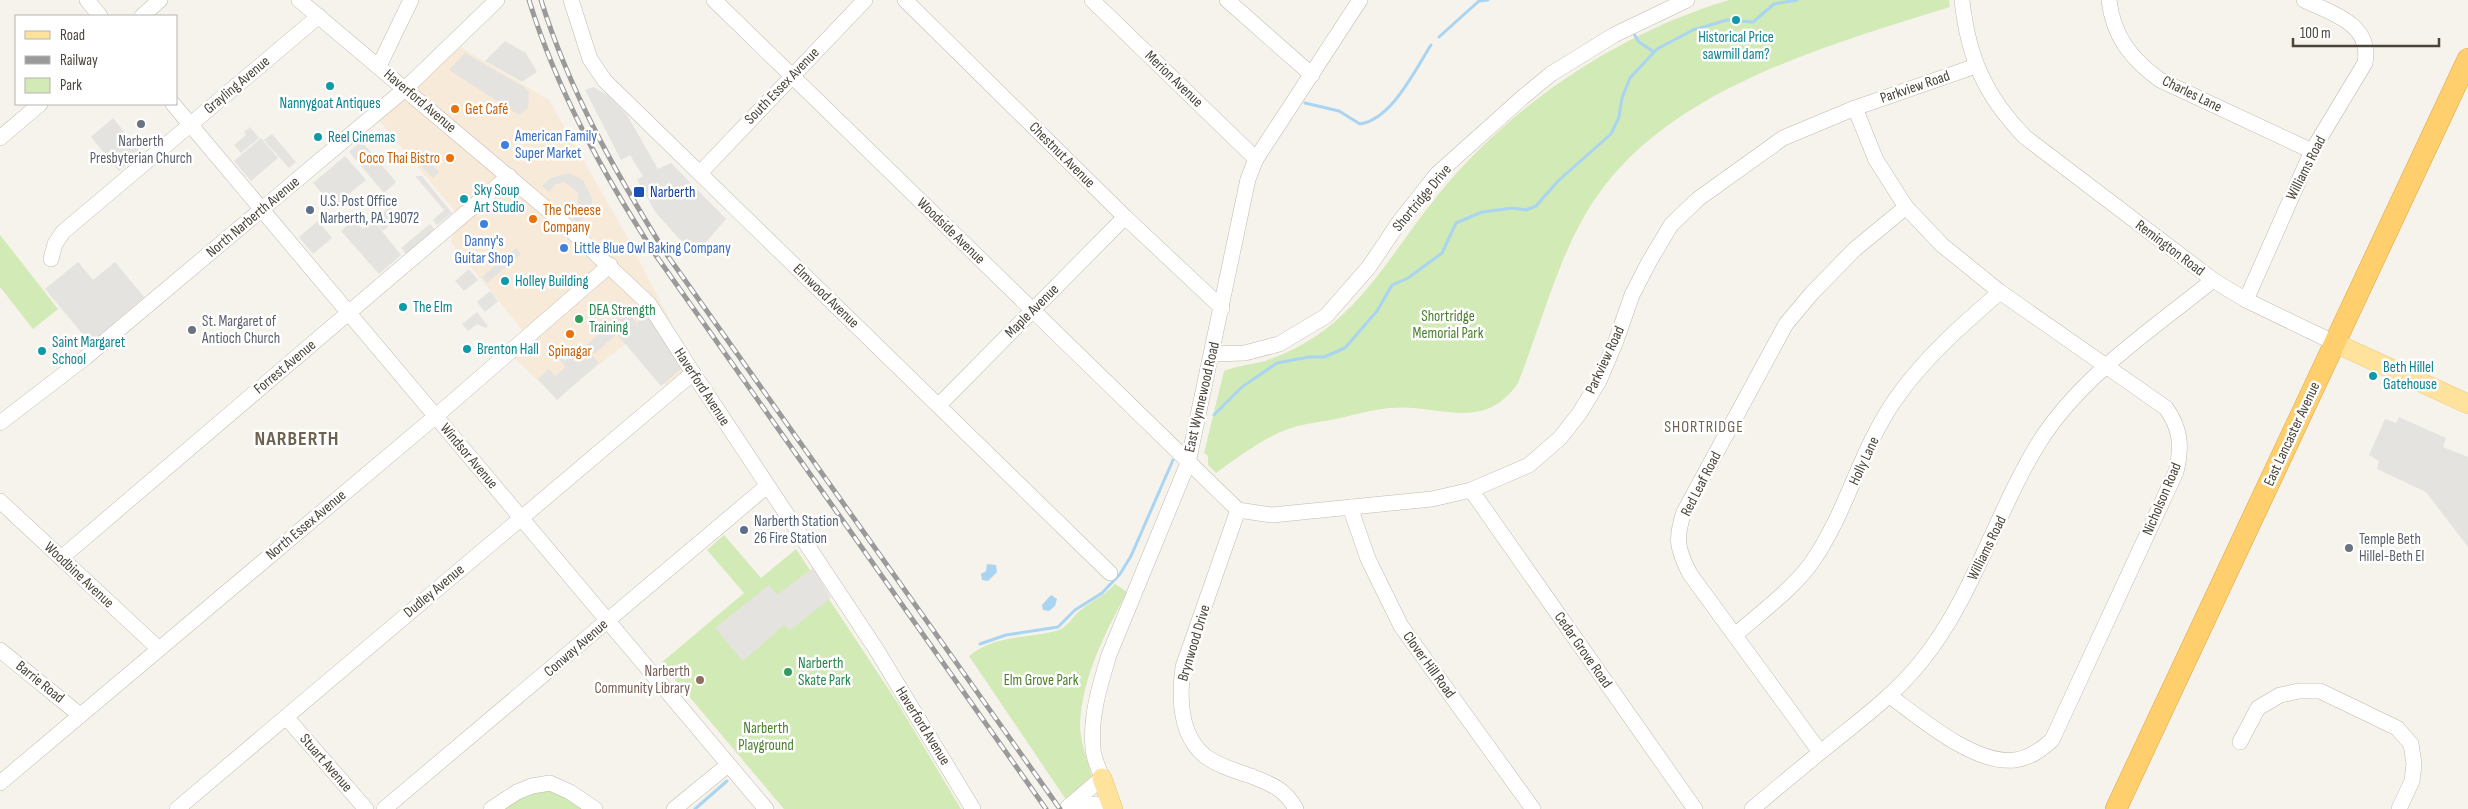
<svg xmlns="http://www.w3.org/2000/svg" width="2468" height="809" viewBox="0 0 2468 809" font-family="'Sofia Sans Condensed',sans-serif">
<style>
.commercial{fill:#f7ead8}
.green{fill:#d2eab5}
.parking{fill:#e5e3e0}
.water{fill:#a9d4f2}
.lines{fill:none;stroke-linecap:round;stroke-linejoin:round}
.stream{stroke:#a9d4f2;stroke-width:3}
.minor-casing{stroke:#c2bbae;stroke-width:16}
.major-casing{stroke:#e6c16a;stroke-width:20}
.highway-casing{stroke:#e0a43c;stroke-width:22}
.minor{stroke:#fff;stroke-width:15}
.major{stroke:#ffe39c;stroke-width:19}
.highway{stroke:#ffcf6e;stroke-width:21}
.rail-casing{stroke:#9a9a9a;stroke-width:5}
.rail{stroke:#fff;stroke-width:3;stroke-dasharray:9;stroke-linecap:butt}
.culture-dot{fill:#0f9aa8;stroke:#fff;stroke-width:2}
.food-dot{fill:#e8710a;stroke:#fff;stroke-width:2}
.worship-dot{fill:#6b7280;stroke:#fff;stroke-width:2}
.shop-dot{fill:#3f7fe0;stroke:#fff;stroke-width:2}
.transit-dot{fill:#1a4fb4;stroke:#fff;stroke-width:2}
.service-dot{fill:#5c6f8a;stroke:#fff;stroke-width:2}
.leisure-dot{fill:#2e9e5b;stroke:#fff;stroke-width:2}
.education-dot{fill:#8d6e63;stroke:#fff;stroke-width:2}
.labels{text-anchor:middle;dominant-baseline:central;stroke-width:5;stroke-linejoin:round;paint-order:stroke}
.culture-label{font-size:15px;fill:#0d838f;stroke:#fff;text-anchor:start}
.street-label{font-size:15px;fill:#4b4439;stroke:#fff}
.food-label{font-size:15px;fill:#c56008;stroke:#fff;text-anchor:start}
.shop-label{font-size:15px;fill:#366cbe;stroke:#fff;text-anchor:start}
.worship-label{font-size:15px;fill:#5b616d;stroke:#fff;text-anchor:start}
.transit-label{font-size:15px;fill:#164399;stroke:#fff;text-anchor:start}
.service-label{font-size:15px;fill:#4e5e75;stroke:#fff;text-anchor:start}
.leisure-label{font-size:15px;fill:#27864d;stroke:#fff;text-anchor:start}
.park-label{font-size:15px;fill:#4a7f2a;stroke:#fff}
.education-label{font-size:15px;fill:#785e54;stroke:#fff;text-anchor:end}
.neighbourhood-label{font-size:16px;letter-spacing:1px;fill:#6e6250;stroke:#fff}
.district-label{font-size:20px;font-weight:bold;letter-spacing:1px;fill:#6e6250;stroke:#fff}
</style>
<rect width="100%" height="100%" fill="#f6f3ec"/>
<path class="commercial" d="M457 45 549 100 625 233 692 363 667 387 627 343 556 398 513 357 532 342 451 242 458 215 378 119Z"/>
<g class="green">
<path d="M1729 0H1949L1950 7C1829 45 1670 88 1595 199 1559 252 1542 323 1518 383 1483 434 1439 403 1389 408 1371 410 1353 415 1336 419 1322 422 1306 423 1291 428 1264 437 1240 456 1216 473L1208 465V456L1204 453 1224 371C1236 366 1249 365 1261 362 1279 357 1297 348 1313 338 1366 304 1398 244 1437 196 1511 105 1616 34 1729 0Z"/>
<path d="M0 235 58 309 33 329 0 287Z"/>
<path d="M724 535 761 578 796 549 897 702 961 809H784L661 663 744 593 707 550Z"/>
<path d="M1115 584 1127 592C1105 634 1082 676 1080 725 1080 743 1089 764 1093 781L1067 801 969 656C996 634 1025 639 1056 631 1068 628 1073 615 1082 609 1095 599 1104 596 1115 584Z"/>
<path d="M550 783 590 809H491Z"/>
</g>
<g class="parking">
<path d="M505 41 526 53 537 72 522 82 485 61Z"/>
<path d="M465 53 524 87 529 92 528 108 519 115 449 70Z"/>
<path d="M593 87 609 96 627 115 658 169 671 163 726 219 700 249 690 241 685 245 656 213 637 180 643 176 630 155 621 160 585 90Z"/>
<path d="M113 118 141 152 119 171 91 137Z"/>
<path d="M250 127 259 138 241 153 234 145 246 135 244 132Z"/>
<path d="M272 134 296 162 289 168 264 140Z"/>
<path d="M261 138 278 158 251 181 234 161Z"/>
<path d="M361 141 396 182 384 193 349 152Z"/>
<path d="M417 148 439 172 433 178 410 154Z"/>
<path d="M345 156 366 180 333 207 313 183Z"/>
<path d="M569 173 583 180 592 198V205L579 224 571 217 578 209V192L564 182 554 185 549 192 542 186 550 178Z"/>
<path d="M415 176H422L452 213 437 225 433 220 444 210Z"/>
<path d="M390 207 399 217 383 231 374 220Z"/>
<path d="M354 220 363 229 373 220 401 255 379 274 341 231Z"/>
<path d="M318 221 332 238 313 254 299 237Z"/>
<path d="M430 224 435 230 406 254 401 248Z"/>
<path d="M516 248 521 254 487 283 482 277Z"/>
<path d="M78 262 93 280 115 262 144 297 90 343 45 289Z"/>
<path d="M469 269 478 280 464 291 455 281Z"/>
<path d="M490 291 498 301 485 312 477 302Z"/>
<path d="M477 312 488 326 486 328 477 324 468 331 462 324Z"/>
<path d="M627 312 637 323 648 313 682 368 661 386 610 326Z"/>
<path d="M608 327 616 335 594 354 586 345Z"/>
<path d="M583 345 599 363 557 400 538 379 549 369 555 376 566 367 555 354 557 352 565 361Z"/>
<path d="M2399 417 2446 438 2443 447 2468 457V547L2426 492 2377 469 2379 461 2369 455 2385 419 2396 423Z"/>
<path d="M813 568 831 598 790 630 784 625 743 661 715 628 769 585 777 595Z"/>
</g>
<g class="water">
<path d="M987 564 996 565 997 572 988 581 982 580 981 574 986 571Z"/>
<path d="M1051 595 1057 599 1055 606 1049 611 1043 610 1042 605Z"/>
</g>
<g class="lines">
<g class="stream">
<path d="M1634 34 1639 42 1654 52"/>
<path d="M1439 37 1479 1 1488 0"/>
<path d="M1305 103 1339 111 1360 124C1392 119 1415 70 1431 45"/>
<path d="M1214 415 1242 387 1277 363 1309 357H1324L1345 348 1377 311 1392 285 1408 278 1442 253 1456 223 1482 212 1513 208 1526 210 1536 206 1558 181 1611 134 1619 117 1622 98 1630 78 1657 49 1693 30 1727 20 1753 22 1774 4 1797 0"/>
<path d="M980 644 1006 635 1058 627 1075 610 1102 593 1120 574 1131 556 1173 460"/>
<path d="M695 809 727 781"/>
</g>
<g class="minor-casing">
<g id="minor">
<path d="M87 0 100 16"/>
<path d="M299 0 561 221 649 304 693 373 876 649 973 809"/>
<path d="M571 0 590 59 605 81 1110 573"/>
<path d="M714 0 1238 510 1272 515 1432 499 1471 490 1529 465 1560 438 1579 414 1599 381 1616 341 1632 295 1649 262 1671 225 1698 199 1783 138 1855 108 1976 66"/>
<path d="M905 0 1125 217 1222 308"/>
<path d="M1092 0 1256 159"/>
<path d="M1227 0 1312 75"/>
<path d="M1962 0C1968 57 1985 96 2025 137L2213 280 2246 300 2335 343"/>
<path d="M2109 0C2113 36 2131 59 2160 80L2312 151"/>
<path d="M142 16 160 0"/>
<path d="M379 66 411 0"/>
<path d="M173 104 766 809"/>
<path d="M1855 108 1876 160 1906 207 1942 245 2000 292 2166 408C2181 429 2182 447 2176 472L2052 740C2041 750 2030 758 2015 760 1975 765 1921 719 1890 696"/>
<path d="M0 138 40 104"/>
<path d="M700 173 865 0"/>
<path d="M51 259 55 244 63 232 319 16"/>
<path d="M2246 300 2312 151 2365 63C2372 24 2333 14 2304 0"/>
<path d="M1212 354 1245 353 1279 344 1326 316 1369 267 1400 221 1437 174 1523 97 1551 74 1614 35 1687 0"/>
<path d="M939 405 1125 217"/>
<path d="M0 423 86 357 405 89 497 0"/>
<path d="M1471 490 1695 809"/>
<path d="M0 501 159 649"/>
<path d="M1350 507 1368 559 1401 626 1533 809"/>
<path d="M1238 510 1183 667C1179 697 1179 735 1205 756 1218 766 1236 771 1251 776 1271 784 1285 789 1296 809"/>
<path d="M61 558 509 176"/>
<path d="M1735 635C1759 614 1794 588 1812 562 1847 512 1860 450 1895 400 1924 358 1962 325 2000 292"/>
<path d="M0 650 80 715"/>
<path d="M286 717 366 809"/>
<path d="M2240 742 2258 708 2280 695 2299 691H2320L2397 728 2411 744 2414 764 2412 781 2399 809"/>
<path d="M1820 752 1690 574C1677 549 1675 539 1684 512L1786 324 1812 293 1855 249 1906 207"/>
<path d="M0 783 436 416 610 265"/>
<path d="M1068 807 1102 778C1099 768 1093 758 1093 748 1090 716 1100 685 1109 655L1188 463 1248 179 1256 159 1360 0"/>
<path d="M1068 807 1096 804 1104 809"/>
<path d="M177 809 693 373"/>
<path d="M384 809 767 486"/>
<path d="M491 809 517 792 532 786 550 783 570 792 595 809"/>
<path d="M674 809 728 765"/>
<path d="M1752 809C1777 788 1802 767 1828 746 1860 720 1893 696 1920 663 1974 597 1995 513 2040 441 2082 375 2153 329 2213 280"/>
</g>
</g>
<g class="major-casing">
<g id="major">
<path d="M2335 343 2468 404"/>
<path d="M1102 778 1113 809"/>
</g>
</g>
<g class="highway-casing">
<path id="highway" d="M2116 809 2468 59"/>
</g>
<use href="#minor" class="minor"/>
<use href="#major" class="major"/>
<use href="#highway" class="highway"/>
<g class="rail-casing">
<g id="rail">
<path d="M529 0C557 91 604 175 655 254L1046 809"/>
<path d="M541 0C569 90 615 172 665 252L1060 809"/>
</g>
</g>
<use href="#rail" class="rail"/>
</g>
<g class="culture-dot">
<circle cx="1736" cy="20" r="5"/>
<circle cx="330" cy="86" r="5"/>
<circle cx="318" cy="137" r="5"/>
<circle cx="464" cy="199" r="5"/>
<circle cx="505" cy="281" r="5"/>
<circle cx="403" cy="307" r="5"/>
<circle cx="467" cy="349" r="5"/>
<circle cx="42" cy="351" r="5"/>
<circle cx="2373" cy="376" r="5"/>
</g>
<g class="food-dot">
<circle cx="455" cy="109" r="5"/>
<circle cx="450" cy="158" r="5"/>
<circle cx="533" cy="219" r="5"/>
<circle cx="570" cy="334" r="5"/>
</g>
<g class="worship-dot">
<circle cx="141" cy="124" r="5"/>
<circle cx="192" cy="330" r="5"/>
<circle cx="2349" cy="548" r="5"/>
</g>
<g class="shop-dot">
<circle cx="505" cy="145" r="5"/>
<circle cx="484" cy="224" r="5"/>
<circle cx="564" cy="248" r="5"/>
</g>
<rect class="transit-dot" x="633" y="186" width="12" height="12" rx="2.5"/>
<g class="service-dot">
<circle cx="310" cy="210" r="5"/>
<circle cx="744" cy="530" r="5"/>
</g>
<g class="leisure-dot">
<circle cx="579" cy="319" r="5"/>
<circle cx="788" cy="672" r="5"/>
</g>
<circle class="education-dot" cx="700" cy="680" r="5"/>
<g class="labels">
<g class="culture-label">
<text x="1736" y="37" text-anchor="middle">Historical Price<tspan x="1736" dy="17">sawmill dam?</tspan></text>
<text x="330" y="103" text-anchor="middle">Nannygoat Antiques</text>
<text x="328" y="137">Reel Cinemas</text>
<text x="474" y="190">Sky Soup<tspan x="474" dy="17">Art Studio</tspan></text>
<text x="515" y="281">Holley Building</text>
<text x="413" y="307">The Elm</text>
<text x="52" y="342">Saint Margaret<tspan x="52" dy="17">School</tspan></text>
<text x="477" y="349">Brenton Hall</text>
<text x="2383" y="367">Beth Hillel<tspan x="2383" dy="17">Gatehouse</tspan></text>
</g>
<g class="street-label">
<text transform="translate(1174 79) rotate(44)">Merion Avenue</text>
<text transform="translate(237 85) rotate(-40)">Grayling Avenue</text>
<text transform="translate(782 86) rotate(-46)">South Essex Avenue</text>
<text transform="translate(1915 87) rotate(-19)">Parkview Road</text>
<text transform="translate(2192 94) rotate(26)">Charles Lane</text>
<text transform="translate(420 101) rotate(40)">Haverford Avenue</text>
<text transform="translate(1062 155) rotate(45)">Chestnut Avenue</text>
<text transform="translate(2306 168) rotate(-63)">Williams Road</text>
<text transform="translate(1422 198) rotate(-50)">Shortridge Drive</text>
<text transform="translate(253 217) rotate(-40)">North Narberth Avenue</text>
<text transform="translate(951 231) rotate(44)">Woodside Avenue</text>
<text transform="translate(2170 248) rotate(37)">Remington Road</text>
<text transform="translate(826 296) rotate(44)">Elmwood Avenue</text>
<text transform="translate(1032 311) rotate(-45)">Maple Avenue</text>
<text transform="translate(1605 360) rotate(-65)">Parkview Road</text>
<text transform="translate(285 367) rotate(-40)">Forrest Avenue</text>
<text transform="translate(702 387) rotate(57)">Haverford Avenue</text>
<text transform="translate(1202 397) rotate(-77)">East Wynnewood Road</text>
<text transform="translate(2292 434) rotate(-65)">East Lancaster Avenue</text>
<text transform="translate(469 456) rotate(50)">Windsor Avenue</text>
<text transform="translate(1864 461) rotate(-65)">Holly Lane</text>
<text transform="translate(1701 484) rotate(-63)">Red Leaf Road</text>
<text transform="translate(2162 499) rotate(-67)">Nicholson Road</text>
<text transform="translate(306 525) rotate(-40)">North Essex Avenue</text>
<text transform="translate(1987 548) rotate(-64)">Williams Road</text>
<text transform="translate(79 575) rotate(43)">Woodbine Avenue</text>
<text transform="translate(434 591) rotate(-40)">Dudley Avenue</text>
<text transform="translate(1194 643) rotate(-73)">Brynwood Drive</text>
<text transform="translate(576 648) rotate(-41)">Conway Avenue</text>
<text transform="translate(1583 650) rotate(55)">Cedar Grove Road</text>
<text transform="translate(1429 665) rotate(54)">Clover Hill Road</text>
<text transform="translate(40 682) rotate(39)">Barrie Road</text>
<text transform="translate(923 726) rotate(58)">Haverford Avenue</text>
<text transform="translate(326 763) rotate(49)">Stuart Avenue</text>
</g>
<g class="food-label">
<text x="465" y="109">Get Café</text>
<text x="440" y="158" text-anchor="end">Coco Thai Bistro</text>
<text x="543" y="210">The Cheese<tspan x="543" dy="17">Company</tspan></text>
<text x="570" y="351" text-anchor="middle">Spinagar</text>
</g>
<g class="shop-label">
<text x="515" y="136">American Family<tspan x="515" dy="17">Super Market</tspan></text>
<text x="484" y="241" text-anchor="middle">Danny's<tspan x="484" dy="17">Guitar Shop</tspan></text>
<text x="574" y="248">Little Blue Owl Baking Company</text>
</g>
<g class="worship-label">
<text x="141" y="141" text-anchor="middle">Narberth<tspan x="141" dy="17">Presbyterian Church</tspan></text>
<text x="202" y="321">St. Margaret of<tspan x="202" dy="17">Antioch Church</tspan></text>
<text x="2359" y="539">Temple Beth<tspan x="2359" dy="17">Hillel-Beth El</tspan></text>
</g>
<g class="transit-label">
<text x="650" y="192">Narberth</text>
</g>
<g class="service-label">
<text x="320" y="201">U.S. Post Office<tspan x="320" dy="17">Narberth, PA. 19072</tspan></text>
<text x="754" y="521">Narberth Station<tspan x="754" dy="17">26 Fire Station</tspan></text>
</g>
<g class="leisure-label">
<text x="589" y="310">DEA Strength<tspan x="589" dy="17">Training</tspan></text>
<text x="798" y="663">Narberth<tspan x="798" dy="17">Skate Park</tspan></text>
</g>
<g class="park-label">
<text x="1448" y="316">Shortridge<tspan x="1448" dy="17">Memorial Park</tspan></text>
<text x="1041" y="680">Elm Grove Park</text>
<text x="766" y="728">Narberth<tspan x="766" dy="17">Playground</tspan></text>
</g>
<g class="education-label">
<text x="690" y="671">Narberth<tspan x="690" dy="17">Community Library</tspan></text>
</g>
<g class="neighbourhood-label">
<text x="1704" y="427">SHORTRIDGE</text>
</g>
<g class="district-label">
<text x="297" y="439">NARBERTH</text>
</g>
</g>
<rect x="15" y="15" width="162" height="90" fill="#ffffff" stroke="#b7b4b0"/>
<rect x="25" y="31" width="25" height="8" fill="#ffe39c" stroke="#b7b4b0"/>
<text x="60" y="40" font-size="15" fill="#4b4439">Road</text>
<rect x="25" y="56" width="25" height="8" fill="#9a9a9a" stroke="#b7b4b0"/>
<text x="60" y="65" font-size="15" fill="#4b4439">Railway</text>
<rect x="25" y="78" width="25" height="15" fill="#d2eab5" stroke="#b7b4b0"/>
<text x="60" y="90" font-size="15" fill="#4b4439">Park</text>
<path d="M2293 38v8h146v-8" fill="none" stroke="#4b4439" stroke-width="2.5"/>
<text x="2300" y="38" font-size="15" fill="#4b4439" stroke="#ffffff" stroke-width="4" paint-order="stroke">100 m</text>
</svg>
